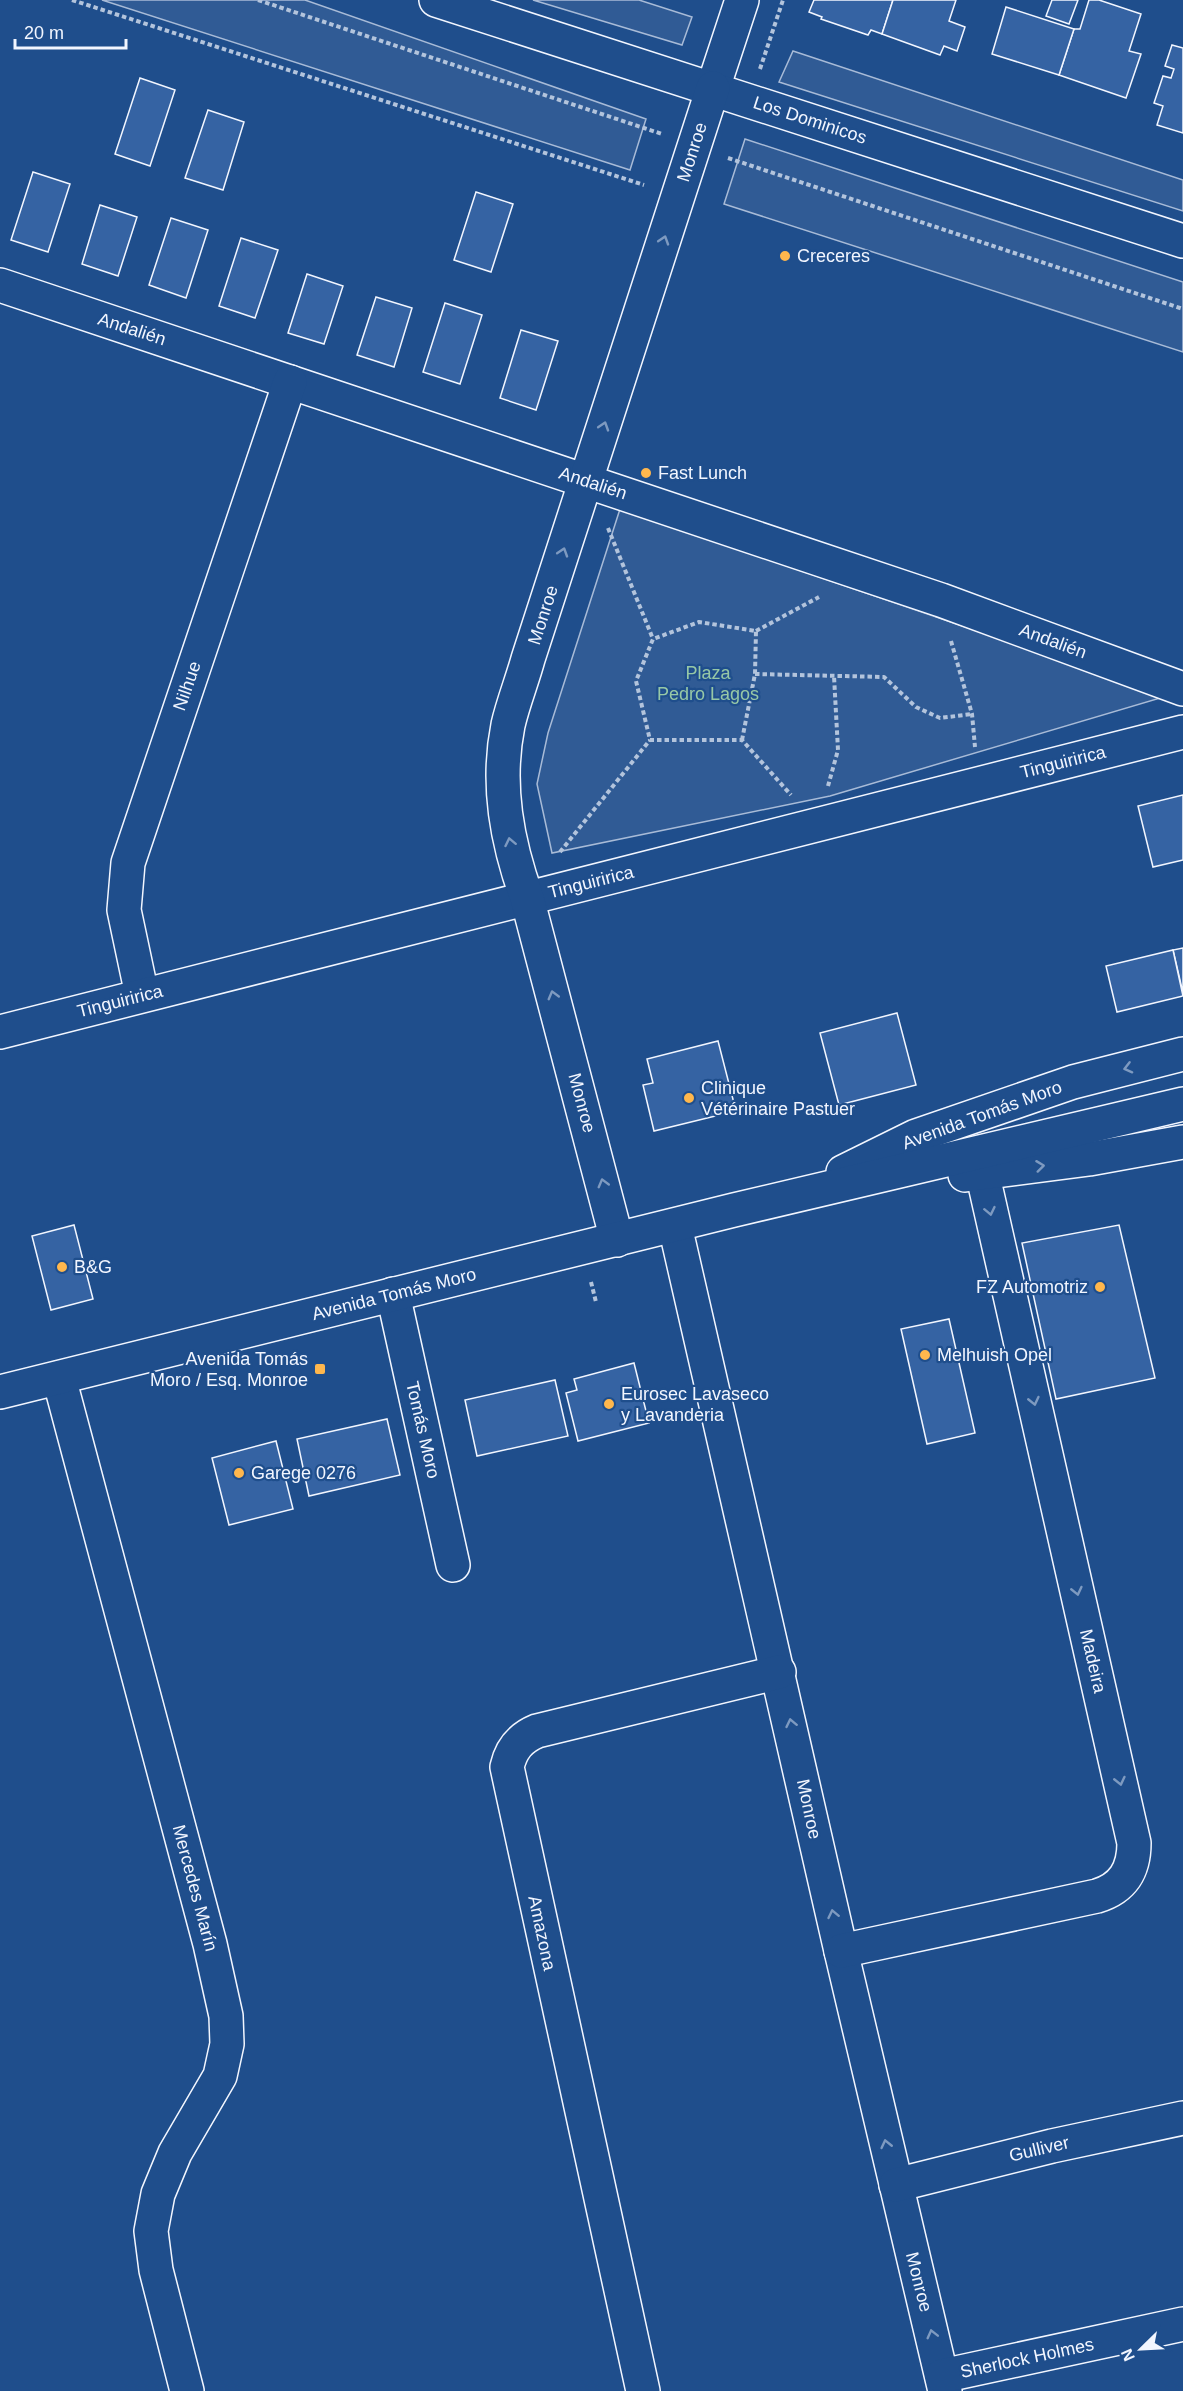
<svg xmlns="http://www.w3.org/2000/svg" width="1183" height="2391" viewBox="0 0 1183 2391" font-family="Arial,sans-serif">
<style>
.built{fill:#305b95;stroke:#a8bbd7;stroke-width:1.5}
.building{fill:#3563a3;stroke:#f2f6ff;stroke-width:1.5}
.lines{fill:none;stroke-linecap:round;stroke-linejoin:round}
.minor-casing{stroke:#f2f6ff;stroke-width:36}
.tertiary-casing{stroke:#f2f6ff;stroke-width:36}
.secondary-casing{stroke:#f2f6ff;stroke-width:36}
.path{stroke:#b3c4dc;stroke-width:4;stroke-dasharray:4.5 3;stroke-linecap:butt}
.minor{stroke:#1f4e8c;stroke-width:33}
.tertiary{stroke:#1f4e8c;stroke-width:33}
.secondary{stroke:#1f4e8c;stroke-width:33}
.oneway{stroke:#7e9ac0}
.poi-dot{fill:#ffb74d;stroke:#1f4e8c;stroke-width:2}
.labels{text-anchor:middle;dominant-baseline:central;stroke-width:4.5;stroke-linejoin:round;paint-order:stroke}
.street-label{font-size:18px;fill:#f2f6ff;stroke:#1f4e8c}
.poi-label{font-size:18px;fill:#f2f6ff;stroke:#1f4e8c;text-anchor:start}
.park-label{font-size:18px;fill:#97c8a6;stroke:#1f4e8c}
</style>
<rect width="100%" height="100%" fill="#1f4e8c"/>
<g class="built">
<path d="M102 0H305L646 119 630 170Z"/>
<path d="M533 0H639L692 17 682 45Z"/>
<path d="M793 51 1183 180V211L779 82Z"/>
<path d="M745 139 1183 282V352L724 204Z"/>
<path d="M620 509 1167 696 830 796 552 853 537 784 548 733Z"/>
</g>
<g class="building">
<path d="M814 0H893L882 34 871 30 868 35 821 19 822 17 809 12Z"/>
<path d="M893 0H956L949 21 965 27 957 51 944 46 940 55 882 34Z"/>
<path d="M1052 0H1078L1069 24 1046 16Z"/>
<path d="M1089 0H1099L1141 14 1129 51 1141 54 1126 98 1059 75 1074 29H1080Z"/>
<path d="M1006 7 1074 29 1059 75 992 54Z"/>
<path d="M1172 45 1183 48V133L1157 125 1163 106 1154 103 1163 76 1171 78 1174 69 1165 66Z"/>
<path d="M140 78 175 90 150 166 115 154Z"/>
<path d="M208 110 244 122 223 190 185 178Z"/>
<path d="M33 172 70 184 48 252 11 240Z"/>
<path d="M476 192 513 204 491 272 454 260Z"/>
<path d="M100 205 137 217 118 276 82 264Z"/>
<path d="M171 218 208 230 186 298 149 285Z"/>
<path d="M241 238 278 250 255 318 219 306Z"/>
<path d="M307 274 343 286 324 344 288 333Z"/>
<path d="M376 297 412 308 394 367 357 355Z"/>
<path d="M445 303 482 315 460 384 423 372Z"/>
<path d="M521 330 558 341 536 410 500 398Z"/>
<path d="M1183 795V860L1153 867 1138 806Z"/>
<path d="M1183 948V993L1173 950Z"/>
<path d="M1173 950 1183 996 1117 1012 1106 966Z"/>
<path d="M897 1013 916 1085 839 1105 820 1033Z"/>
<path d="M718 1041 736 1111 654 1131 643 1085 653 1083 647 1059Z"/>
<path d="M74 1225 93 1299 51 1310 32 1236Z"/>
<path d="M1119 1225 1155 1378 1056 1399 1022 1243Z"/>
<path d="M949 1319 975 1433 927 1444 901 1329Z"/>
<path d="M634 1363 649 1423 578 1441 566 1393 577 1390 574 1379Z"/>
<path d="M555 1380 568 1436 477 1456 465 1400Z"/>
<path d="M387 1419 400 1475 309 1496 297 1439Z"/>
<path d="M276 1441 293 1509 229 1525 212 1458Z"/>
</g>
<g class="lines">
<g class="minor-casing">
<g id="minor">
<path d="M713 88 742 0"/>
<path d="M0 285 941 600 1183 689"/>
<path d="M142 995 124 910 128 863 290 382"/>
<path d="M0 1032 1183 732"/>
<path d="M675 1226 841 1951 945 2391"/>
<path d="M393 1294 453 1565"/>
<path d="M59 1378 210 1944 226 2016 227 2044 220 2076 175 2153 158 2194 151 2231 156 2270 187 2391"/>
<path d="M841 1951 1097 1896C1123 1888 1134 1870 1134 1843L978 1154"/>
<path d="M896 2185 1052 2146 1183 2118"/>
<path d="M942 2376 1183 2324"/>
<path d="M643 2391 507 1767C511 1749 520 1738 537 1731L779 1672"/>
</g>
</g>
<g class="tertiary-casing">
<g id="tertiary">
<path d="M436 0 1183 241"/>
<path d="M617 1240 527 898C507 842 496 785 508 725 513 703 522 681 528 659L713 88"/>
</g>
</g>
<g class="secondary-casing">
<g id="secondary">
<path d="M843 1172 916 1136 1073 1082 1183 1054"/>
<path d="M965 1175 1089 1159 1183 1142"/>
<path d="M0 1392 734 1210 1183 1104"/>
</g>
</g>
<g class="path">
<path d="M72 0 644 185"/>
<path d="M258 0 662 134"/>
<path d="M760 69 783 0"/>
<path d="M728 158 1183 309"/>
<path d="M608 528 653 639"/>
<path d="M756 631 819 597"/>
<path d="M951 641 972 714 975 747"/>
<path d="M755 674 884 677 916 707 940 718 972 714"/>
<path d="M742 740 755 674 756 631 699 622 653 639 636 681 650 740H742L791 795"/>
<path d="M828 786 838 750 834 676"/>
<path d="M560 852 650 740"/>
<path d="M591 1282 596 1302"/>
</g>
<use href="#minor" class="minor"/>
<use href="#tertiary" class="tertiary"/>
<use href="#secondary" class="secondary"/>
</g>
<defs><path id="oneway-chevron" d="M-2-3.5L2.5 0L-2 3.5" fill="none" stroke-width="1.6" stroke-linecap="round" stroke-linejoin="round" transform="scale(1.5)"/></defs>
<g class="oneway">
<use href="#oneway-chevron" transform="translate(664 240) rotate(-72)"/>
<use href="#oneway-chevron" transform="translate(604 426) rotate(-72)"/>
<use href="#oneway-chevron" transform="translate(563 552) rotate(-72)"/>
<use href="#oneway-chevron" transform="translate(510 842) rotate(-102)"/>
<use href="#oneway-chevron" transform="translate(553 995) rotate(-105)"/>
<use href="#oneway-chevron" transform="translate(1128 1068) rotate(166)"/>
<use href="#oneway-chevron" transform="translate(1040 1166) rotate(-7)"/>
<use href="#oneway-chevron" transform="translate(603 1183) rotate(-105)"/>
<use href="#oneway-chevron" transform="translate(990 1211) rotate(78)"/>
<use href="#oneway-chevron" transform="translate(1034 1401) rotate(77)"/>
<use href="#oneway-chevron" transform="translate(1077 1591) rotate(77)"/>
<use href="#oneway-chevron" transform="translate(791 1723) rotate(-102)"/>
<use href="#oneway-chevron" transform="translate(1120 1781) rotate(77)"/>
<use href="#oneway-chevron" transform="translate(833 1914) rotate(-102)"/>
<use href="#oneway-chevron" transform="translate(886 2144) rotate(-103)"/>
<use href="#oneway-chevron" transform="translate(932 2334) rotate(-104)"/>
</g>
<g class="poi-dot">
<circle cx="785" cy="256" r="6"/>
<circle cx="646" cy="473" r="6"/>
<circle cx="689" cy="1098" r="6"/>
<circle cx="62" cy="1267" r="6"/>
<circle cx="1100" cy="1287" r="6"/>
<circle cx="925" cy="1355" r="6"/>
<rect x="314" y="1363" width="12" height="12" rx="3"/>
<circle cx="609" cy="1404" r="6"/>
<circle cx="239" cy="1473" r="6"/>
</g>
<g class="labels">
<g class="street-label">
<text transform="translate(810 120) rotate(18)">Los Dominicos</text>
<text transform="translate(692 152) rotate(-72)">Monroe</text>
<text transform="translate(132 329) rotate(18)">Andalién</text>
<text transform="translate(593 483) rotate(18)">Andalién</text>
<text transform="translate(543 615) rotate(-72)">Monroe</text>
<text transform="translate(1053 641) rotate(20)">Andalién</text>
<text transform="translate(187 686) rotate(-71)">Nilhue</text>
<text transform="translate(1063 762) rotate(-14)">Tinguiririca</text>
<text transform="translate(591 882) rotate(-14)">Tinguiririca</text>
<text transform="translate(120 1001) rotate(-14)">Tinguiririca</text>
<text transform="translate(582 1103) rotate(75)">Monroe</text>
<text transform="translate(982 1115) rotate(-20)">Avenida Tomás Moro</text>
<text transform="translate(394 1294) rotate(-14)">Avenida Tomás Moro</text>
<text transform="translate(423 1430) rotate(77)">Tomás Moro</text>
<text transform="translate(1093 1661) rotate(77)">Madeira</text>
<text transform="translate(809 1809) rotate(78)">Monroe</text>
<text transform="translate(195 1888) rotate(75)">Mercedes Marín</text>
<text transform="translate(542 1933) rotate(78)">Amazona</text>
<text transform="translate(1039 2149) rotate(-13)">Gulliver</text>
<text transform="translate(919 2282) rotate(76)">Monroe</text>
<text transform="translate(1027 2358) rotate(-12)">Sherlock Holmes</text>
</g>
<g class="poi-label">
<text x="797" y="256">Creceres</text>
<text x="658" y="473">Fast Lunch</text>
<text x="701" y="1088">Clinique<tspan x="701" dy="21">Vétérinaire Pastuer</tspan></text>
<text x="74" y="1267">B&amp;G</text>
<text x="1088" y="1287" text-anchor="end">FZ Automotriz</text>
<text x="937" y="1355">Melhuish Opel</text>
<text x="308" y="1359" text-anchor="end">Avenida Tomás<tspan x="308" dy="21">Moro / Esq. Monroe</tspan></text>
<text x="621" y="1394">Eurosec Lavaseco<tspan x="621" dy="21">y Lavanderia</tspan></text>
<text x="251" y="1473">Garege 0276</text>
</g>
<g class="park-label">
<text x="708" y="673">Plaza<tspan x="708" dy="21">Pedro Lagos</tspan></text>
</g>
</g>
<g transform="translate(1141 2349) rotate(246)" stroke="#1f4e8c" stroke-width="4.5" paint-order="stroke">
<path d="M0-4.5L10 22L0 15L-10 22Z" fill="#f2f6ff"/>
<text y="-9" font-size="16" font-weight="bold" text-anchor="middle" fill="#f2f6ff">N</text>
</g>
<path d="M15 39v9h111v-9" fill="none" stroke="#f2f6ff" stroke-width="3"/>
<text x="24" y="39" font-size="18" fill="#f2f6ff" stroke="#1f4e8c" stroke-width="4.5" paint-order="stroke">20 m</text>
</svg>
